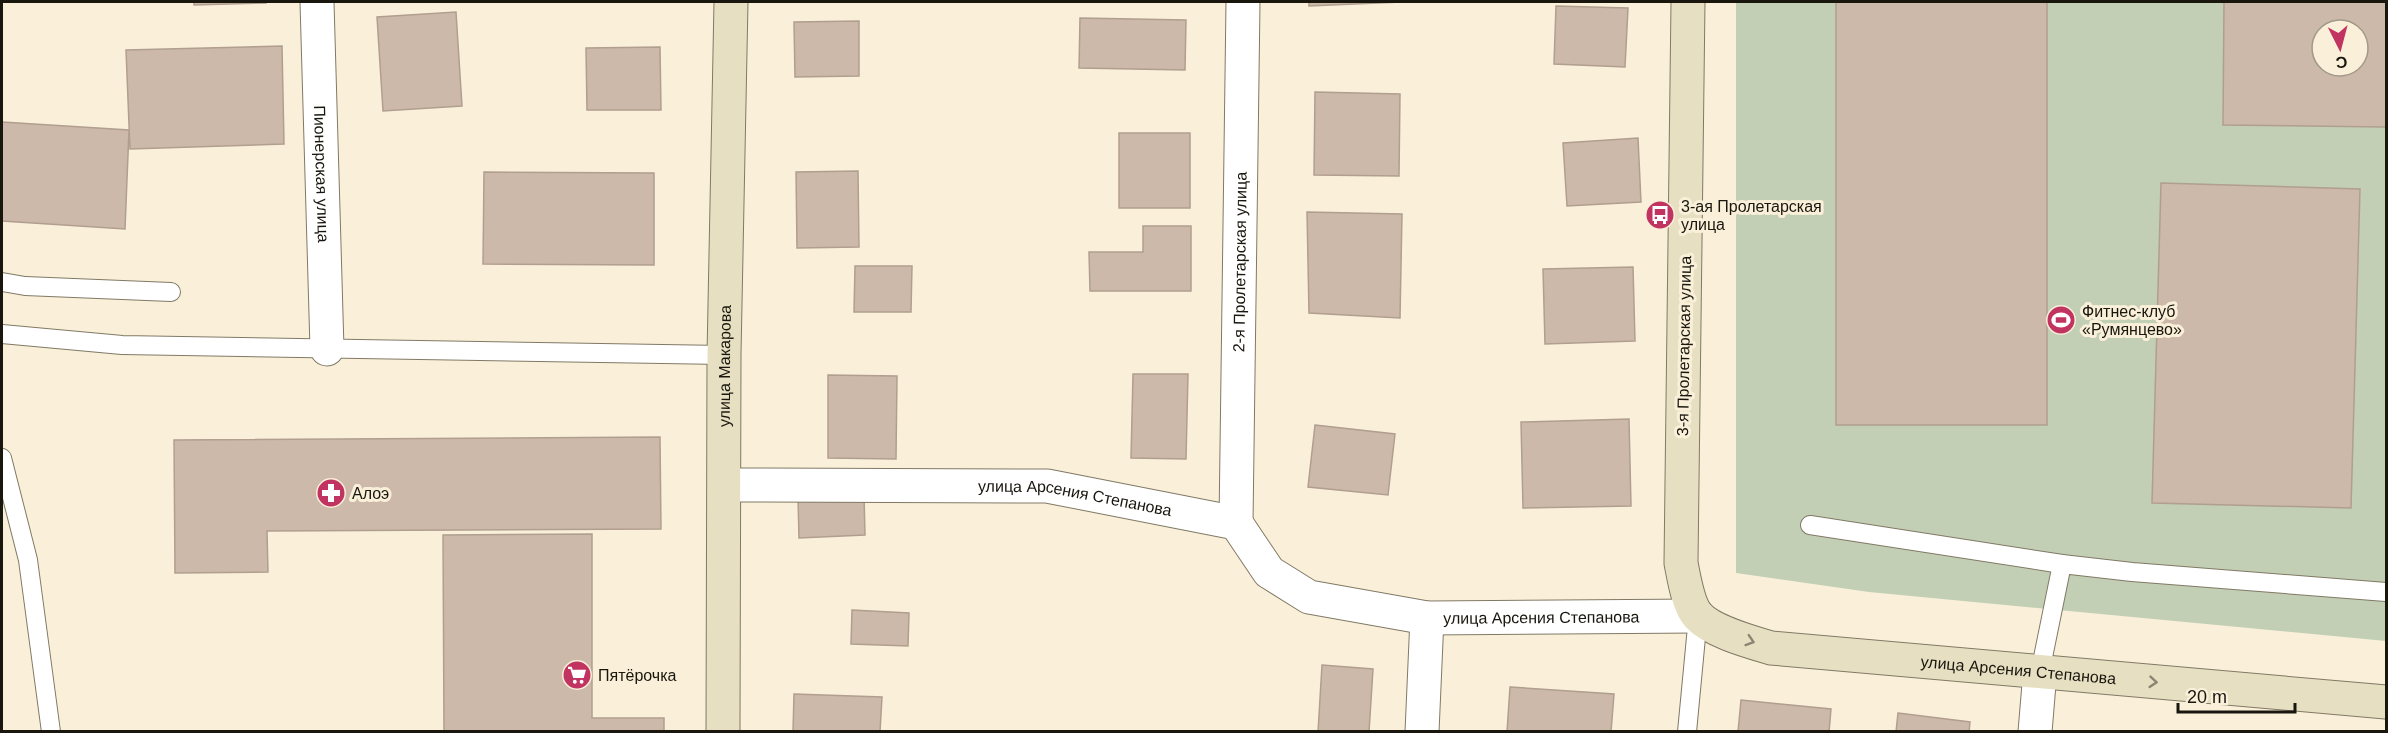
<svg xmlns="http://www.w3.org/2000/svg" width="2388" height="733" viewBox="0 0 2388 733" font-family="Arial,sans-serif">
<style>
.green{fill:#c2cfb4;fill-rule:evenodd}
.building{fill:#ccb9a9;stroke:#b09e8f;stroke-width:1.5;fill-rule:evenodd}
.lines{fill:none;stroke-linecap:round;stroke-linejoin:round}
.lane-casing{stroke:#817965;stroke-width:20}
.street-casing{stroke:#817965;stroke-width:35}
.secondary-casing{stroke:#817965;stroke-width:35}
.lane{stroke:#fff;stroke-width:18}
.street{stroke:#fff;stroke-width:33}
.secondary{stroke:#e7dfc2;stroke-width:33}
.oneway{stroke:#8a8571}
.labels{text-anchor:middle;dominant-baseline:central;stroke-width:6;stroke-linejoin:round;paint-order:stroke}
.street-label{font-size:16px;fill:#19160e;stroke:#faf0da}
.poi-label{font-size:16px;fill:#19160e;stroke:#faf0da;text-anchor:start}
</style>
<rect width="100%" height="100%" fill="#faf0da"/>
<path class="green" d="M1736 2H2386V641L1869 592 1736 573ZM2322 30H2358V66H2322Z"/>
<g class="building">
<path d="M194 2H266V3L194 5Z"/>
<path d="M1309 2H1402L1309 6Z"/>
<rect x="1836" y="2" width="211" height="423"/>
<path d="M2224 2H2386V127L2223 125ZM2322 30H2358V66H2322Z"/>
<path d="M1556 6 1628 8 1625 67 1554 64Z"/>
<path d="M456 12 462 106 383 111 377 17Z"/>
<path d="M1080 18 1186 20 1185 70 1079 68Z"/>
<path d="M859 21V76L795 77 794 22Z"/>
<path d="M282 46 284 144 130 149 126 50Z"/>
<path d="M660 47 661 110H587L586 48Z"/>
<path d="M1315 92 1400 94 1399 176 1314 175Z"/>
<path d="M2 122 129 130 125 229 2 221Z"/>
<rect x="1119" y="133" width="71" height="75"/>
<path d="M1638 138 1641 202 1567 206 1563 143Z"/>
<path d="M858 171 859 247 797 248 796 172Z"/>
<path d="M484 172 654 173V265L483 264Z"/>
<path d="M2161 183 2360 189 2351 508 2152 503Z"/>
<path d="M1307 212 1402 214 1400 318 1309 313Z"/>
<path d="M1143 226H1191V291H1090L1089 252H1143Z"/>
<path d="M855 266H912L911 312H854Z"/>
<path d="M1633 267 1635 341 1545 344 1543 269Z"/>
<path d="M1133 374H1188L1186 459 1131 458Z"/>
<path d="M828 375 897 376 896 459 828 458Z"/>
<path d="M1629 419 1631 506 1523 508 1521 422Z"/>
<path d="M1315 425 1395 434 1388 495 1308 487Z"/>
<path d="M660 437 661 529 267 531 268 572 175 573 174 440Z"/>
<path d="M864 495 865 535 799 538 798 498Z"/>
<path d="M592 534V718H664V732H444L443 535Z"/>
<path d="M852 610 909 613 908 646 851 644Z"/>
<path d="M1322 665 1373 669 1369 732H1318Z"/>
<path d="M1510 687 1614 694 1611 732H1507Z"/>
<path d="M794 694 882 697 880 732H793Z"/>
<path d="M1741 700 1831 709 1829 732H1738Z"/>
<path d="M1898 713 1970 722 1969 732H1896Z"/>
</g>
<g class="lines">
<g class="lane-casing">
<g id="lane">
<path d="M2 282 25 286 171 292"/>
<path d="M2 334 122 345 724 355"/>
<path d="M2 458 28 560 51 732"/>
<path d="M1810 525 2062 564"/>
<path d="M2040 672 2062 564 2132 572 2386 592"/>
<path d="M1687 732 1698 616"/>
</g>
</g>
<g class="street-casing">
<g id="street">
<path id="s1" d="M317 2 327 349"/>
<path id="s2" d="M725 485 1047 486 1236 523 1269 572 1309 597 1427 618 1698 616"/>
<path id="s3" d="M1236 523 1243 2"/>
<path d="M1422 732 1427 618"/>
<path d="M2035 732 2040 672"/>
</g>
</g>
<g class="secondary-casing">
<g id="secondary">
<path id="s4" d="M1688 2 1681 563C1684 578 1688 605 1698 616 1713 632 1751 642 1771 648L2386 702"/>
<path id="s5" d="M723 732 724 355 731 2"/>
</g>
</g>
<use href="#lane" class="lane"/>
<use href="#street" class="street"/>
<use href="#secondary" class="secondary"/>
</g>
<defs><path id="oneway-chevron" d="M-2-3.5L2.5 0L-2 3.5" fill="none" stroke-width="1.6" stroke-linecap="round" stroke-linejoin="round" transform="scale(1.5)"/></defs>
<g class="oneway">
<use href="#oneway-chevron" transform="translate(1750 641) rotate(18)"/>
<use href="#oneway-chevron" transform="translate(2153 682) rotate(5)"/>
</g>
<defs>
<g id="bus-disc" transform="scale(1.5)"><circle r="9.5" fill="#c13360" stroke="#faf0da"/><path d="M-5-6H5V4H4V6H2V4H-2V6H-4V4H-5ZM-3.5-4V0h7V-4ZM-3.5 1.2v1.5H-2V1.2ZM2 1.2v1.5H3.5V1.2Z" fill="#fff"/></g>
<g id="stadium-disc" transform="scale(1.5)"><circle r="9.5" fill="#c13360" stroke="#faf0da"/><path d="M0-5a6.5 5 0 1 0 0 10a6.5 5 0 1 0 0-10ZM-3.5-1.8h7v3.6h-7Z" fill="#fff"/></g>
<g id="pharmacy-disc" transform="scale(1.5)"><circle r="9.5" fill="#c13360" stroke="#faf0da"/><path d="M-2-6h4v4h4v4h-4v4h-4v-4h-4v-4h4Z" fill="#fff"/></g>
<g id="supermarket-disc" transform="scale(1.5)"><circle r="9.5" fill="#c13360" stroke="#faf0da"/><path d="M-6-5.5h2.5l.6 2H6L4.5 2H-2.5L-4.4-4H-6ZM-1.5 3.2a1.3 1.3 0 1 0 .1 0ZM3 3.2a1.3 1.3 0 1 0 .1 0Z" fill="#fff"/></g>
</defs>
<g fill-rule="evenodd">
<use href="#bus-disc" x="1660" y="215"/>
<use href="#stadium-disc" x="2061" y="320"/>
<use href="#pharmacy-disc" x="331" y="493"/>
<use href="#supermarket-disc" x="577" y="675"/>
</g>
<g class="labels">
<g class="street-label">
<text stroke="none"><textPath href="#s1" startOffset="172">Пионерская улица</textPath></text>
<text stroke="none"><textPath href="#s3" startOffset="261">2-я Пролетарская улица</textPath></text>
<text transform="translate(1684 346) rotate(-89)">3-я Пролетарская улица</text>
<text stroke="none"><textPath href="#s5" startOffset="366">улица Макарова</textPath></text>
<text stroke="none"><textPath href="#s2" startOffset="351">улица Арсения Степанова</textPath></text>
<text stroke="none"><textPath href="#s2" startOffset="855">улица Арсения Степанова</textPath></text>
<text stroke="none"><textPath href="#s4" startOffset="946">улица Арсения Степанова</textPath></text>
</g>
<g class="poi-label">
<text x="1681" y="206">3-ая Пролетарская<tspan x="1681" dy="18">улица</tspan></text>
<text x="2082" y="311">Фитнес-клуб<tspan x="2082" dy="18">«Румянцево»</tspan></text>
<text x="352" y="493">Алоэ</text>
<text x="598" y="675">Пятёрочка</text>
</g>
</g>
<rect width="2388" height="733" fill="none" stroke="#19160e" stroke-width="6"/>
<g transform="translate(2340 48) rotate(174)"><circle r="28" fill="#faf0da" stroke="#a09988" stroke-width="1.5"/>
<path d="M0-4.5L10 22L0 15L-10 22Z" fill="#c13360"/>
<text y="-9" font-size="16" font-weight="bold" text-anchor="middle" fill="#19160e">С</text>
</g>
<path d="M2178 703v9h117v-9" fill="none" stroke="#19160e" stroke-width="3"/>
<text x="2187" y="703" font-size="18" fill="#19160e" stroke="#faf0da" stroke-width="4.5" paint-order="stroke">20 m</text>
</svg>
